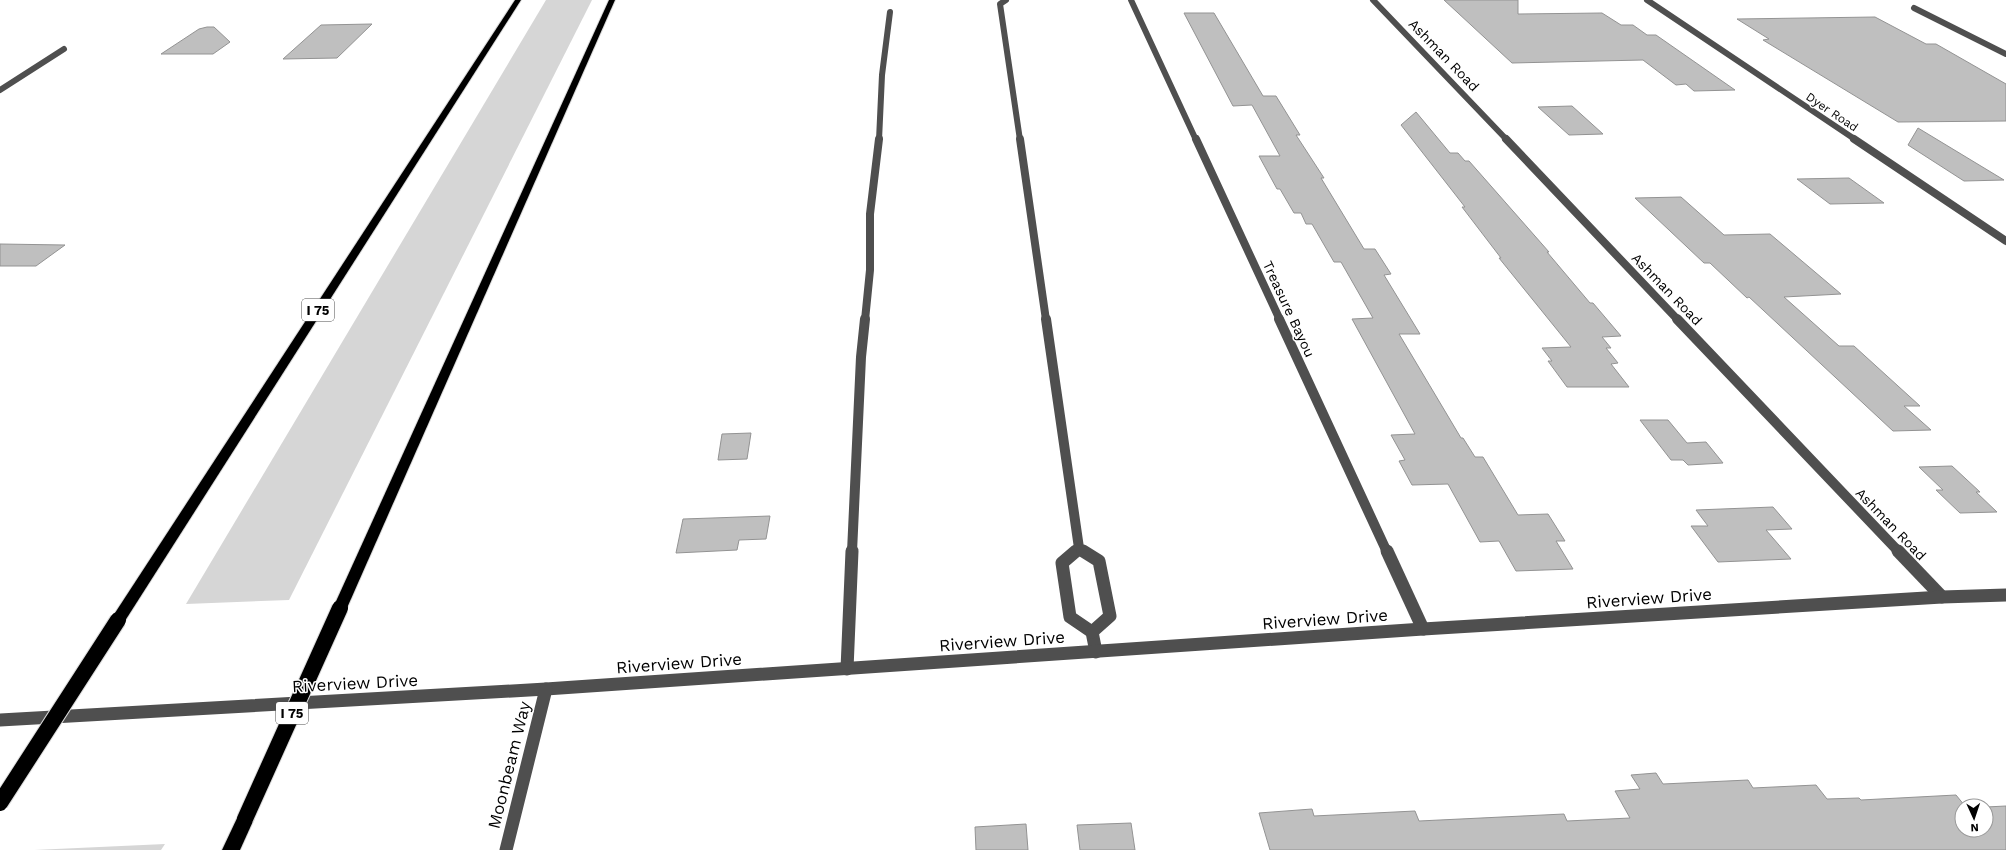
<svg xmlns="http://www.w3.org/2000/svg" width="2006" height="850" viewBox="0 0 2006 850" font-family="'Work Sans',sans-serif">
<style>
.green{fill:#d6d6d6}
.building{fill:#bfbfbf;stroke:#939393}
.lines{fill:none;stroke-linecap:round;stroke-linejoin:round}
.highway-casing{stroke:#dbdbdb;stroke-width:2}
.minor-far3{stroke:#4f4f4f;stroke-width:6}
.minor-far2{stroke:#4f4f4f;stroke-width:8}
.minor-far1{stroke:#4f4f4f;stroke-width:10}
.minor{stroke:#4f4f4f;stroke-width:13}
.highway{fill:#000;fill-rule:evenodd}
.highway-bridge-casing{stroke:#dbdbdb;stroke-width:18;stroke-linecap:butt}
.highway-bridge{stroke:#000;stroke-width:16}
.labels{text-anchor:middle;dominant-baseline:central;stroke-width:3;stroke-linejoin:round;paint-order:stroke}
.far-street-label{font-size:12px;fill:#000;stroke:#fff}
.shield{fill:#fff;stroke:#4c4c4c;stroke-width:1}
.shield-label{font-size:13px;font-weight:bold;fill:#000}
.street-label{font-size:14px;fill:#000;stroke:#fff}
.near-street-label{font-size:17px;fill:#000;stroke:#fff}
</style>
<rect width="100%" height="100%" fill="#fff"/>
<g class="green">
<path d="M546 0H592L289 600 186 604Z"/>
<path d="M165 844 161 850H34Z"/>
</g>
<g class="building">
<path d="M1444 0H1518V14L1602 13 1621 25H1633L1647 35H1656L1735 90 1694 91 1686 84 1676 85 1643 60 1512 63Z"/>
<path d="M1184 13H1214L1263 96H1276L1300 135H1296L1324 178H1321L1364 249H1375L1391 274 1384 275 1420 334H1399L1461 438H1463L1475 457H1483L1518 515 1548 514 1565 541H1556L1573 569 1516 571 1499 541 1480 542 1448 484 1412 485 1399 461 1405 460 1391 435 1415 434 1352 319 1373 318 1341 262H1334L1312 224H1306L1301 213H1294L1280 189H1277L1259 156H1280L1252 105 1233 106Z"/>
<path d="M1875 17 1926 44H1936L2006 84V121L1898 122 1763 40 1769 39 1737 19Z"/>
<path d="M372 24 337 58 283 59 321 25Z"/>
<path d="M207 27H214L230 42 213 54H161L199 29Z"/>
<path d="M1572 106 1603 134 1569 135 1538 107Z"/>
<path d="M1416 112 1450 153H1458L1465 161H1469L1549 252H1547L1590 303H1593L1621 336 1602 337 1611 348H1606L1618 363 1611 364 1629 387H1567L1548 361H1552L1542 348 1571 347 1499 258H1501L1462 207H1465L1401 125Z"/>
<path d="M1918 128 2004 180 1964 181 1908 145Z"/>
<path d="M1849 178 1884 203 1830 204 1797 179Z"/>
<path d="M1681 197 1724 235 1770 234 1841 294 1784 297 1839 346H1854L1920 406H1904L1931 430 1893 431 1749 297 1747 298 1710 263H1704L1635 198Z"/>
<path d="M0 244 65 245 36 266H0Z"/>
<path d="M1640 420H1668L1687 443 1706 442 1723 463 1688 465 1683 460H1671Z"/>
<path d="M751 433 747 459 718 460 722 434Z"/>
<path d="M1952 466 1980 492H1976L1997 512 1960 513 1936 490H1943L1919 467Z"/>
<path d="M1773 507 1792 529 1766 530 1791 559 1718 562 1691 526H1708L1696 510Z"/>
<path d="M770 516 766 539 739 540 737 550 676 553 683 519Z"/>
<path d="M1656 773 1663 784 1748 780 1753 788 1816 785 1827 799 1859 798 1861 800 1956 795 1965 806H1962V830H1986V807L2006 806V850H1270L1259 813 1312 809 1314 816 1415 811 1419 821 1564 814 1567 821 1630 818 1615 791 1640 789 1631 775Z"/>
<path d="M1131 823 1135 850H1080L1077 825Z"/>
<path d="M1026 824 1028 850H976L975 827Z"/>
</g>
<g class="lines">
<g class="highway-casing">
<g id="highway">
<path d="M515 0H521L123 624 118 625 113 624 111 620 113 616Z"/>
<path d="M609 0H615L347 608 345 612 340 613 335 612 333 608Z"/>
<path d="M245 812 251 814 254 819 240 850H222L239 814Z"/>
</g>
</g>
<g class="minor-far3">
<path d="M1006 0 1000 4 1020 140"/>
<path d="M1131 0 1196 140"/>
<path d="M1373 0 1507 140"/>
<path d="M1647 0 1856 140"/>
<path d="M1914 8 2006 54"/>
<path d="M0 90 64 49"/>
<path d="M879 140 882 75 890 12"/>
</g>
<g class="minor-far2">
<path d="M1020 139 1046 320"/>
<path d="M1196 139 1280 320"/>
<path d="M1506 139 1678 320"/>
<path d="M1854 139 2006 241"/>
<path d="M865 320 870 270V214L879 139"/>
</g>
<g class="minor-far1">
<path d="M1046 319 1079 548 1085 552"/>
<path d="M1279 319 1387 552"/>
<path d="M1677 319 1899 552"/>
<path d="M852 552 861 357 865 319"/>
<path d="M1075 552 1079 548"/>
</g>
<g class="minor">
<path d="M1076 551 1062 563 1070 617 1092 632 1096 652"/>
<path d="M1083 551 1099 561 1110 616 1092 632"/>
<path d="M1387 551 1423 629"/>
<path d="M1898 551 1942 597"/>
<path d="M847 669 852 551"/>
<path d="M0 720 546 689 1423 629 1942 597 2006 595"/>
<path d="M506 850 546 689"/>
</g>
<use href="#highway" class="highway"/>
<g class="highway-bridge-casing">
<g id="highway-bridge">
<path d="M0 803 118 620"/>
<path d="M245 819 340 608"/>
</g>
</g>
<use href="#highway-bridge" class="highway-bridge"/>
</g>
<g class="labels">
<g class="far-street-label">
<text transform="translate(1832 112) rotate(34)">Dyer Road</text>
</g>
<g class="shield">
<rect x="302" y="299" width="32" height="22" rx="3"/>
<rect x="276" y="702" width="32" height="22" rx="3"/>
</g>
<g class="shield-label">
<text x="318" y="310">I 75</text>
<text x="292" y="713">I 75</text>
</g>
<g class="street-label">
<text transform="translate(1444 55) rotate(46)">Ashman Road</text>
<text transform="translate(1667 289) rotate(46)">Ashman Road</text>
<text transform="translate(1289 309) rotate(65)">Treasure Bayou</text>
<text transform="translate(1891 524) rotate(46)">Ashman Road</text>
</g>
<g class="near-street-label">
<text transform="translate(1649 598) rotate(-4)">Riverview Drive</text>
<text transform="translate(1325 619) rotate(-4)">Riverview Drive</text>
<text transform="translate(1002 641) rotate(-4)">Riverview Drive</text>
<text transform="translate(679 663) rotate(-4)">Riverview Drive</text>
<text transform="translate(355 683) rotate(-3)">Riverview Drive</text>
<text transform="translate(509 765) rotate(-76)">Moonbeam Way</text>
</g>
</g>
<g transform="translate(1974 818) rotate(177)"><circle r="19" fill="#ffffff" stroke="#999999"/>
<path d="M0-3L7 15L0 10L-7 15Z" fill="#000000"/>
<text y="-6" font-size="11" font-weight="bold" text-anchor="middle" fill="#000000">N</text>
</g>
</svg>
